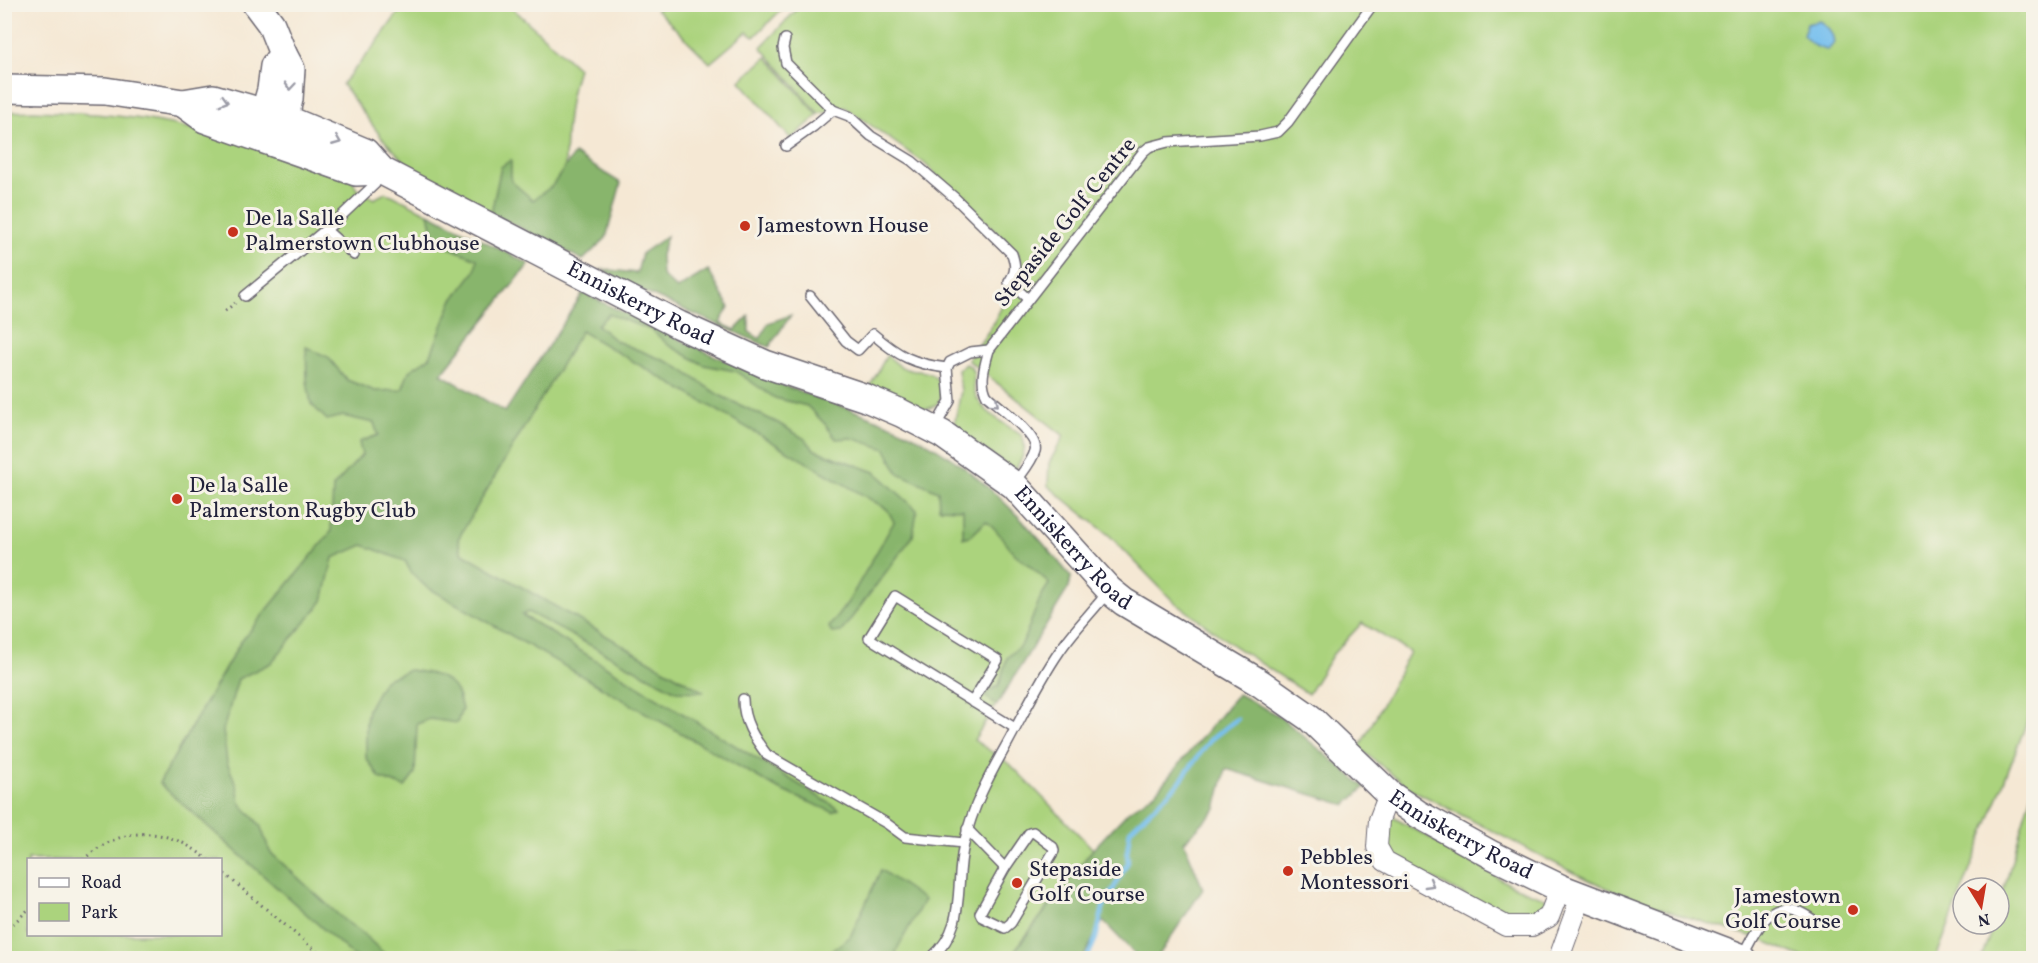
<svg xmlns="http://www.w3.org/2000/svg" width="2038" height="963" viewBox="0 0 2038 963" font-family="Vollkorn,serif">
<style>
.green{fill:#abd37d;stroke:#667a5c;stroke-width:1.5;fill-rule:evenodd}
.forest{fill:#88b56c;stroke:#556c54;stroke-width:1.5}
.water{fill:#76bfee;stroke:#4c7094;stroke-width:1.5}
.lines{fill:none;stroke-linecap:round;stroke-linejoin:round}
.stream{stroke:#76bfee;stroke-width:4.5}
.lane-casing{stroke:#6c6771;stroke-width:12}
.street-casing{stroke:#6c6771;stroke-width:22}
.secondary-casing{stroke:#6c6771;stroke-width:30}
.path{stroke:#6c6771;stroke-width:3;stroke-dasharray:1.5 4.5;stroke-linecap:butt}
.lane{stroke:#fff;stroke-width:9}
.street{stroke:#fff;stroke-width:20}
.secondary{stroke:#fff;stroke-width:27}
.oneway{stroke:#9c9ca7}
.poi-dot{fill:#c8321e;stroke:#f7f3e8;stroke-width:2}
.labels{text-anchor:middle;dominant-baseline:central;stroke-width:6;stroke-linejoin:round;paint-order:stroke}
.poi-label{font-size:22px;fill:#22223b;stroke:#f7f3e8;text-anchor:start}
.street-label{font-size:22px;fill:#22223b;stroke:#f7f3e8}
</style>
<rect width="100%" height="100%" fill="#f7f3e8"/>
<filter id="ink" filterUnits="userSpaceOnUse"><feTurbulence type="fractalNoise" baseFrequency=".0167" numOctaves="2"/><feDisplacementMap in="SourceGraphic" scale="12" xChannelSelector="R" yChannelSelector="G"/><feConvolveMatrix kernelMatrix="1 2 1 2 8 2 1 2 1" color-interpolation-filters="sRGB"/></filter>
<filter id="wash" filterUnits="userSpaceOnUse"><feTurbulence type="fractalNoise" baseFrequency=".008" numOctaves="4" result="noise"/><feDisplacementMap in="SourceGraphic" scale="24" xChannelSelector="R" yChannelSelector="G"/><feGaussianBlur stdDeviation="1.35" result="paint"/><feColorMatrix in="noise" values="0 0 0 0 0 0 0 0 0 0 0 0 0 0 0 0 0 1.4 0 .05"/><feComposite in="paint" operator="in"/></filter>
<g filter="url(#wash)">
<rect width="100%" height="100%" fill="#f5e8d4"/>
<g class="green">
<path d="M661 4H786V5L754 37 747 32 710 63 656 9Z"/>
<path d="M802 4 2033 5V706L1936 958H1805L1754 937 1680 915 1607 888 1574 873 1409 788 1359 748 1410 652 1362 623 1333 654 1308 694 1234 646 1173 601 1110 536 1048 486 1049 463 1064 436 968 360 990 329 1023 266 1017 251 924 163 845 107 819 114 761 47Z"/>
<path d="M404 5H509L578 68C563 114 565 164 565 212L504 220 434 183 411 168 382 138 342 84 375 45Z"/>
<path d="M767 57 818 115 791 139 740 81Z"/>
<path d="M35 111C75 113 114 114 154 121 221 132 287 158 352 179L357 189 374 199 385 193 392 195 529 264 368 466 405 561 413 566 583 293C647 324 711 356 777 383 835 406 896 420 948 456 996 489 1035 532 1071 577L1069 587 974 740 1010 764 1093 849 1009 958H5L4 112ZM28 860H220V934H28Z"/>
<path d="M887 355C894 361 901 369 910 370 918 372 925 370 932 375 949 386 942 412 921 408 905 405 885 392 870 386Z"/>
<path d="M965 364 970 366C977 378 972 377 974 389 977 410 1006 424 1022 436 1028 449 1022 459 1015 470L953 430 961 391 958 370Z"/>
<path d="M2033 787V958H1981L1994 924H1999V906Z"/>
<path d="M1387 814 1468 859 1510 885 1552 901 1542 916 1523 919 1496 912 1386 854Z"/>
</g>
<g class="forest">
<path d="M574 154 621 183 606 238 583 260 491 213 501 167 511 160V181L533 200 552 186Z"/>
<path d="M429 213 529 264 441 374 505 412 583 293C647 324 711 356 777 383 835 406 896 420 948 456 996 489 1035 532 1071 577L1069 587 997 705 983 695 999 685 1007 658 1022 644 1041 596 1049 584C1039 572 1027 564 1015 554 1004 543 1000 531 986 521L972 535 963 538V509L939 508 938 491 898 473 886 449 852 438 836 439 825 424 807 406 775 398 735 371 704 365 668 345 653 331 609 314 597 325 616 341 673 364 719 395 778 423 805 439 815 450 875 472 917 510 913 536 841 632 832 633 829 627 848 602 894 522 887 509 581 331 458 539 461 552 704 692 676 691 528 612 522 615 839 809 833 812 780 790 425 586 411 572 405 561 363 545 333 558 323 601 271 663 238 679 223 730 227 763 237 786 240 803 260 825 270 852 344 920 361 932 389 958H356L159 783 240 643 331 532 333 487 362 455 359 442 378 435 374 423 343 416 327 420 311 404 307 381 306 347 328 357 347 380 375 391 402 390 409 371 430 357 452 301 475 271 477 259 435 242Z"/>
<path d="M667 236 661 255 662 275 677 289 708 270 729 307 720 323 735 330 749 316V332L760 339 768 323 791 315 769 347 644 292 600 269 637 273 642 253Z"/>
<path d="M409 670C424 672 448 675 456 691 459 696 460 703 462 709L457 723 430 719 417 724 415 774 405 787 380 778 366 758V723L368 709 384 680Z"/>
<path d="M1238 694 1279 716 1365 787 1346 805 1226 769 1216 809 1184 842 1203 889 1157 958H1139L1103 921 1083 958H1009L1093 849 1129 811 1155 793Z"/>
<path d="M881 870 924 900 896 951 898 958H821L850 937Z"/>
</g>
<path class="water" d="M1819 21C1828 26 1833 32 1834 43L1828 50C1816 48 1811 44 1803 35L1807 24Z"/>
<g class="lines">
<path class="stream" d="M1087 958 1096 938 1103 908 1128 862 1127 853 1130 830 1178 784 1210 740 1237 719"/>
</g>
</g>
<g filter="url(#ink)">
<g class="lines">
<g class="lane-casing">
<g id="lane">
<path d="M785 39 783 48 786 63 833 110"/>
<path d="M786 146 814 126 833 110 849 116 871 136 912 161 955 198 1012 254C1016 266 1016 272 1009 282L1028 299"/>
<path d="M326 230 354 255"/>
<path d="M245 296 335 222 375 184 379 176"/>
<path d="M810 296 846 341 858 350 873 334C898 356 914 364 947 368"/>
<path d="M935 427 950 401 947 368 950 362 970 352 989 350"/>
<path d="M1015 483C1021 474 1032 462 1035 451 1040 436 998 406 987 396 979 381 985 365 989 350L1143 152 1149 147 1168 142 1260 136 1278 132 1288 122 1373 4"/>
<path d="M743 699C743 721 754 738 767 755L886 823 905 837 964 843"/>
<path d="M972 702 998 660 895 596 869 638 1015 728"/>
<path d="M967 829 1005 868"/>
<path d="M1033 832 1053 847 1054 851 1011 923 1005 928 982 917 980 913 1005 868 1029 833Z"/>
<path d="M1743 956C1754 937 1766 901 1795 910 1801 912 1807 916 1812 919"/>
<path d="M931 958C968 926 954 886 964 844 972 807 989 776 1007 744 1024 713 1039 681 1059 652 1073 631 1092 612 1108 592"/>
</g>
</g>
<g class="street-casing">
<g id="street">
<path d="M1389 794 1379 820 1377 847 1385 861 1506 926H1532L1549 917 1560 888"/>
<path d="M1559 958 1581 897"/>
</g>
</g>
<g class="secondary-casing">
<g id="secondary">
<path d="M256 4 271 24 283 54 291 69 289 99 281 137"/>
<path id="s1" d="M4 89 105 91 183 103 213 98 286 119 365 152 382 171 679 325 765 364 866 398 901 413 942 434 1014 485 1109 590 1124 602 1260 683 1310 718 1389 794 1418 814 1492 855 1560 888 1743 958"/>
<path d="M183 103 205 119 356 172 382 171"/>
<path d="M260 129 271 90 274 66 283 54"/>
</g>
</g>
<g class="path">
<path d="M225 311 235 303"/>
<path d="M83 860C122 824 169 826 208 860"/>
<path d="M220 870 324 958"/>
<path d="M4 932 28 910"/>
</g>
<use href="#lane" class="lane"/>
<use href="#street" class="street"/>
<use href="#secondary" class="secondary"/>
</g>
<defs><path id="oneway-chevron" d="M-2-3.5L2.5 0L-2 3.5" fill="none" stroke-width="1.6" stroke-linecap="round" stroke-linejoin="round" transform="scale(1.5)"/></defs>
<g class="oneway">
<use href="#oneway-chevron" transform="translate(290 86) rotate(95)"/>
<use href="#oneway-chevron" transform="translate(224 101) rotate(16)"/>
<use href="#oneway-chevron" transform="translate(337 141) rotate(22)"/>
<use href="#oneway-chevron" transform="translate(995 403) rotate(42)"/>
<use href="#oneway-chevron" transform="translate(1430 884) rotate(30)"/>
</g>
</g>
<g class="poi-dot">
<circle cx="745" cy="226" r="6"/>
<circle cx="233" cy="232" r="6"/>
<circle cx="177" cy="499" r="6"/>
<circle cx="1288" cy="871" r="6"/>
<circle cx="1017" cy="883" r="6"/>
<circle cx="1853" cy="910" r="6"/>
</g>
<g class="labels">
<g class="poi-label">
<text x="245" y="219">De la Salle<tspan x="245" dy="25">Palmerstown Clubhouse</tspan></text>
<text x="757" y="226">Jamestown House</text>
<text x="189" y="486">De la Salle<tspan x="189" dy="25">Palmerston Rugby Club</tspan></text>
<text x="1300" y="858">Pebbles<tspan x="1300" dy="25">Montessori</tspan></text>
<text x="1029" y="870">Stepaside<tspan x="1029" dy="25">Golf Course</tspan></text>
<text x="1841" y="897" text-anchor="end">Jamestown<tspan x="1841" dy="25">Golf Course</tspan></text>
</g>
<g class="street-label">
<text transform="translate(1066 223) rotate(-51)">Stepaside Golf Centre</text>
<text stroke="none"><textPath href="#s1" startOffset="688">Enniskerry Road</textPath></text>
<text stroke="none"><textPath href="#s1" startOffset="1192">Enniskerry Road</textPath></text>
<text stroke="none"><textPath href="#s1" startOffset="1678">Enniskerry Road</textPath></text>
</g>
</g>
<rect width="2038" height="963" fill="none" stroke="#f7f3e8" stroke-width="24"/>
<rect x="27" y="858" width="195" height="78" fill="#f7f3e8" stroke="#a29fa3" stroke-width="1.5"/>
<rect x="39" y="878" width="30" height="9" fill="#ffffff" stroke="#a29fa3" stroke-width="1.5"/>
<text x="81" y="888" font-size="18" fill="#22223b">Road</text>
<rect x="39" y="903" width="30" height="18" fill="#abd37d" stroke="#a29fa3" stroke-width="1.5"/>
<text x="81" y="918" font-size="18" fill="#22223b">Park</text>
<g transform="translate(1981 906) rotate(169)"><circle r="28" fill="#f7f3e8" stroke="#a29fa3" stroke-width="1.5"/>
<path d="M0-4.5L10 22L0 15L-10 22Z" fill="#c8321e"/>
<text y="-9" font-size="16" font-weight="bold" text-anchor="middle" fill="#22223b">N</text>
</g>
</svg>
